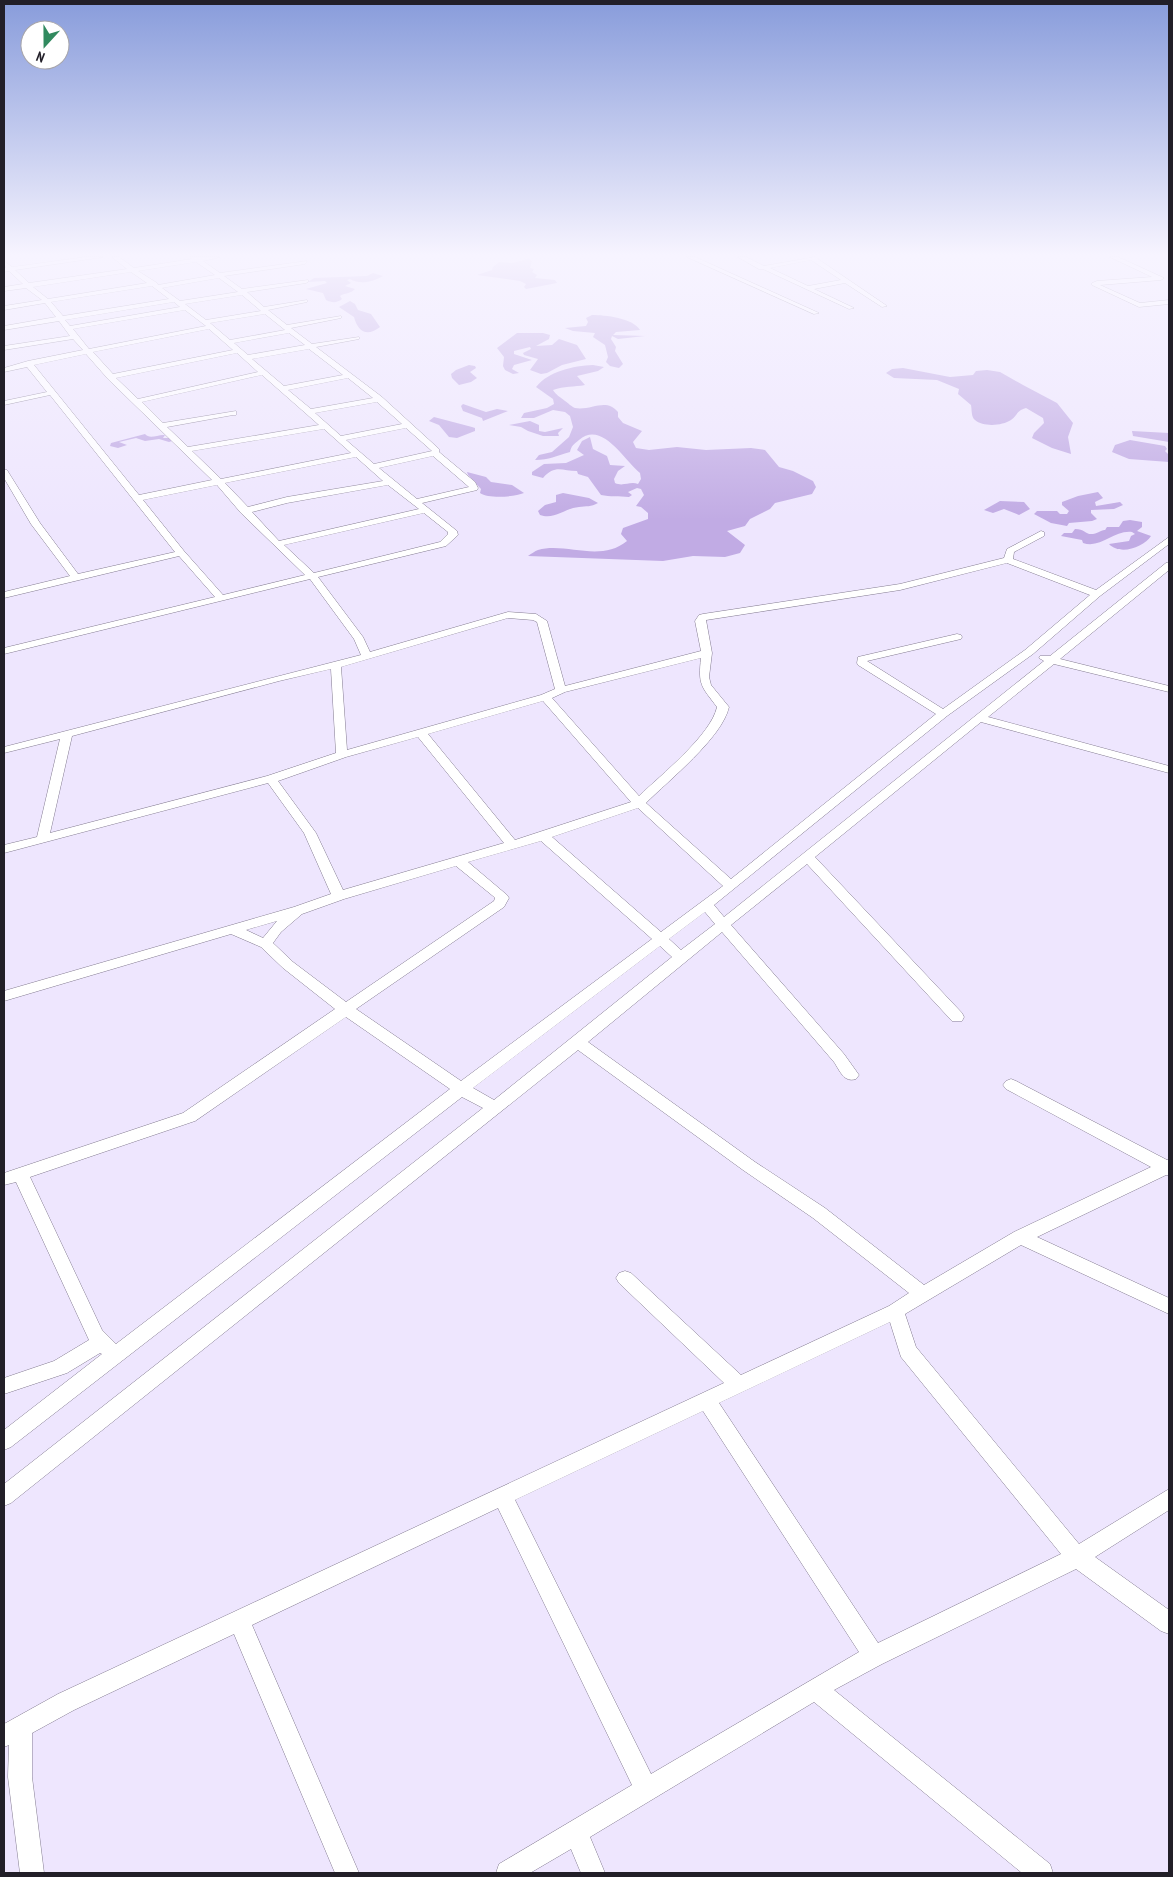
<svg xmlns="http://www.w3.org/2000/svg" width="1173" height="1877" viewBox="0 0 1173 1877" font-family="'PT Sans Narrow',sans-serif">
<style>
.green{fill:#c1abe4}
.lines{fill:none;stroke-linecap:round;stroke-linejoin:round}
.street-casing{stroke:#847c91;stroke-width:1}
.street{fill:#fff;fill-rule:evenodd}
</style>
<rect width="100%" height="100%" fill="#eee6fe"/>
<g class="green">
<path d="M528 259 532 261 530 268 534 269 532 272 537 275 535 278 555 280 557 283 526 289 524 287 526 284 520 281 477 275 492 270 493 267 499 262 512 263Z"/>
<path d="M373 273 383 276C373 282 360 285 350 279L347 280 351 283 345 286 355 289C351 294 344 293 340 296L342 299C337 303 332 303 326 300L323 293 306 289 327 283 325 281 308 282 314 278 367 276Z"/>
<path d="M350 301 355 304 358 310 371 314 380 327C367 337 358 332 354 317L339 307Z"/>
<path d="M592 315C605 315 633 318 640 330L616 332 613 335 645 336 618 339 612 336 611 339 616 347 615 351 623 364 619 368 610 366 606 362 608 357 605 345 593 337 595 333 573 331 565 328 586 326 588 322 586 318Z"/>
<path d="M517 333H543L550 335 549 339 536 346 552 345 559 339 577 345 586 359 562 365 547 373 541 374 530 370 538 359 524 355 523 353 531 349 530 347 514 351V354L532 360 514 365 512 369 519 373 513 374 505 370 503 366 504 357 497 348Z"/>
<path d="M469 365 475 366 476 368 470 372 477 378 471 382 459 385 452 378 451 374 456 370Z"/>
<path d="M593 365 604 367 598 371 577 376 585 385C574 387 564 386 553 390 556 395 560 397 565 401 568 403 572 407 575 408 591 411 606 397 618 412V417L623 423 642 431 633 442 636 448 649 450 677 447 706 450 751 448 765 450 779 467 793 471 813 481 816 487 812 494 775 503 770 509 750 519 745 526 727 531 745 545 740 553 725 557 693 556 663 561 528 556C531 554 535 551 538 550 566 542 600 563 627 541L621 534 623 528 648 519V513L641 507 636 506 644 495 641 489 637 488 628 492 632 495 629 497C619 496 610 497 601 495L588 477 578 474 577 471C562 471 555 464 543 478L532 475V472L544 464 566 463 584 455 577 450 582 441 590 437 593 449 607 456 610 465 625 466 618 471 614 479 615 483C623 487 630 481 638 484L641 479 640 473C624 460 602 420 579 440 574 444 571 446 570 452 555 456 550 460 535 460L539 455 552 452 569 437 573 427 570 416 565 412 553 410 534 418H521L524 413 547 408 554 404 553 399 536 387C549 371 573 366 593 365Z"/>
<path d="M903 368 950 377 973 375 976 371 987 370 1000 372 1023 385 1057 403 1073 423 1068 437 1071 454 1052 448 1032 438 1034 433 1044 423 1043 418 1026 408C1016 411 1018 415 1011 420 1002 426 983 427 975 420 971 417 972 410 971 405L958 394 959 389 937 380 894 378 886 373 892 369Z"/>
<path d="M463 404 486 412 497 409 508 411 483 421 482 418 463 411 461 406Z"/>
<path d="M434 417 472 427 475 428V431L457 438 449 437 439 425 429 421Z"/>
<path d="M530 421 539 425V431L545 432 563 428 558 433 559 436H543L528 431 521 427 509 425Z"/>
<path d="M1132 431 1169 433V442L1133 436Z"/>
<path d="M145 434C150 440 158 434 165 435L163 438H170L175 440 169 442 159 439 145 441 136 438 119 442 127 445 118 448 110 446 111 443Z"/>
<path d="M1130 440 1165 446 1167 449 1165 451 1169 455V462L1129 459 1112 452 1115 445Z"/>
<path d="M467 472 486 477 491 482 512 485 524 493C514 497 489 499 480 493L481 489 468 475Z"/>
<path d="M1098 492 1103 498 1095 502 1096 506 1120 502 1123 505 1114 509 1091 510V513L1097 519 1092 521 1069 523 1067 526 1051 523 1034 514 1037 511H1057L1060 514H1067L1069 511 1062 505V502L1078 496Z"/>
<path d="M563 493 589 498 598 503C591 507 586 506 579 507 565 508 555 520 540 515L538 511 545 505 556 502V495Z"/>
<path d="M1000 501 1024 502 1030 509 1019 515 1004 509 993 513 984 510Z"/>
<path d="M1130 520 1142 522V527L1137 531 1151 536C1144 547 1120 556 1109 544L1129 541 1131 536 1135 534 1132 532C1113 530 1101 549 1083 543L1082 540 1061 536 1064 533H1072L1075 529C1088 529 1085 539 1101 531 1108 528 1103 533 1107 527H1119L1123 521Z"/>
</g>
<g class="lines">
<g class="street-casing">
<g id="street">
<path d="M86 257H103L15 270 29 283 127 269 112 257H119L134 268 192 259 190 257H220L203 261 220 273 307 261 305 264 224 276 242 289 308 280V282L306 283 247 292 264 307 307 300V302L268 310 287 325 341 316V318L291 328 312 344 359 337V339L316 347 382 397 439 449V452L475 482 478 488 477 490 422 503 457 531 458 535 446 546 318 577 363 637 370 652 508 612 536 614 547 621 565 686 701 651 695 621 699 615 703 614 900 584 1004 558 1007 549 1041 531 1044 532V536L1014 552 1013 559 1096 590 1169 537V544L1100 596 1033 654 947 716 714 905 724 917 1044 661 1039 658 1040 656H1050L1166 563 1169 562V570L1060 659 1169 686V692L1054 664 988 717 1169 766V773L981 722 815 857 962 1013 964 1017 962 1021H952L807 864 731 925 844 1054 859 1075 856 1079C844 1083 840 1071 834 1062L722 932 588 1042 755 1162 825 1208 924 1285 1014 1232 1151 1167 1006 1089 1003 1085 1006 1081 1011 1079 1016 1081 1167 1160H1169V1175H1166L1037 1237 1169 1298V1314L1021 1245 905 1314 916 1347 1079 1544 1169 1489V1510L1095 1557 1169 1610V1634L1161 1631 1076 1569 882 1664 834 1690 1050 1864 1053 1873H1022L814 1702 590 1837 605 1873H581L571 1849 530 1873H496L499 1864 632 1785 498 1508 252 1625 359 1873H335L234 1634 74 1710 32 1733V1777L44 1873H20L8 1777 9 1745 4 1747V1724L58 1694 724 1383 619 1283 616 1278 619 1273 625 1271 631 1273 741 1375 889 1306 909 1293 813 1218 743 1170 578 1050 11 1503 4 1506V1484L483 1108 462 1097 11 1447 4 1450V1430L102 1354 100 1353 67 1373 4 1394V1378L54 1361 89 1340 16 1182 4 1185V1173L183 1113 335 1009 283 968 261 947 231 934 4 1001V991L294 907 331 894 304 833 268 783 4 853V845L37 837 60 739 4 753V747L361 655 354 639 310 579 4 654V648L215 597 179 556 4 598V592L70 576 31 524 4 478V470H7L40 523 78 574 175 552 50 395 4 405V401L47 392 27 367 4 372V368L28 361 83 350 73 339 4 350V346L70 336 59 321 4 330V326L56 317 45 303 4 310V306L42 300 26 288 4 291V287L23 284 9 271 4 272V268H6L4 261 12 267ZM196 262 215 275 158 285 157 283 138 271ZM131 272 147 283 48 299 33 287ZM219 278 238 292 180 301 162 288ZM152 286 169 299 63 316 51 302ZM242 295 261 311 206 320 185 304ZM174 302 180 307 70 326 65 320ZM185 310 206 326 89 349 73 329ZM265 314 285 330 230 340 210 323ZM209 329 233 350 113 374 93 352ZM289 333 305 345 248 355 234 343ZM309 349 343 375 284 386 252 359ZM237 353 258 372 138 399 116 378ZM86 354 108 379 212 480 139 495 34 365ZM262 375 319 425 188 447 167 427 233 415H236V411L163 423 142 402ZM348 378 373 398 311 409 288 390ZM377 402 402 424 341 436 315 413ZM406 428 432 451 374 464 346 440ZM324 429 351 453 221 479 192 451ZM433 456 469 487 417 499 379 468ZM356 457 383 481 287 497 248 507 225 483ZM217 485 241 513 305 575 223 595 184 551 143 500ZM388 485 419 509 279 541 252 512 287 503ZM424 513 448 532V534L440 542 314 573 284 545ZM1007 563 1090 595 1025 650 943 709 867 661 961 639 962 637 961 635 957 634 858 657 857 663 858 665 936 714 731 879 646 803C669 780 722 738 729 707L711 685 709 677 712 653 706 620 900 590ZM508 618 533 620 537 622 555 689 541 695 347 750 341 667ZM701 658C698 685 701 686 717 707 711 735 661 775 639 796L552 698 565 692ZM331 669 336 753 267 776 50 833 72 736 279 681ZM543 701 631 802 515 840 428 734ZM418 737 504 843 343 890 316 833 278 781 346 757ZM638 808 723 886 661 932 552 837ZM541 841 652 939 461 1081 356 1009 504 907 509 898 507 895 468 862ZM456 866 493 896 495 898 494 901 346 1002 293 962 273 943 281 932 302 914 344 899ZM705 912 715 924 681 950 669 939ZM277 921 263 938 246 930ZM660 946 672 957 494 1100 473 1088ZM346 1017 450 1089 116 1344 102 1330 30 1177 195 1121ZM890 1322 901 1357 1061 1554 878 1643 719 1403ZM703 1411 859 1652 651 1774 515 1500Z"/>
<path d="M687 257H695L819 313 814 314Z"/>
<path d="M738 257H746L764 266 815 257 887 306 882 307 845 283 814 289 854 308 849 309 763 269H759ZM811 260 841 280 808 286 770 268Z"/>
<path d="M1110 257H1118L1164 278 1161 280 1100 285 1140 303 1169 300V304L1139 307 1092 285V283L1097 281 1152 277Z"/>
</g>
</g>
<use href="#street" class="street"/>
</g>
<linearGradient id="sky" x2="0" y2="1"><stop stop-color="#889cdb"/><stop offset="0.49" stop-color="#f7f4ff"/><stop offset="1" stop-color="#f7f4ff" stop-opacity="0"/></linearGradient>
<rect width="1173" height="520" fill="url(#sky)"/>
<rect width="1173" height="1877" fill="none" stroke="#221f28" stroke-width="10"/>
<g transform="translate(45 45) rotate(201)"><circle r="24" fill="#ffffff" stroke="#a7a5a9"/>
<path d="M0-4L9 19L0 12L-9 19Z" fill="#318a5f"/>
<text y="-8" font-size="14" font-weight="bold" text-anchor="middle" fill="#221f28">N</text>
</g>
</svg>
